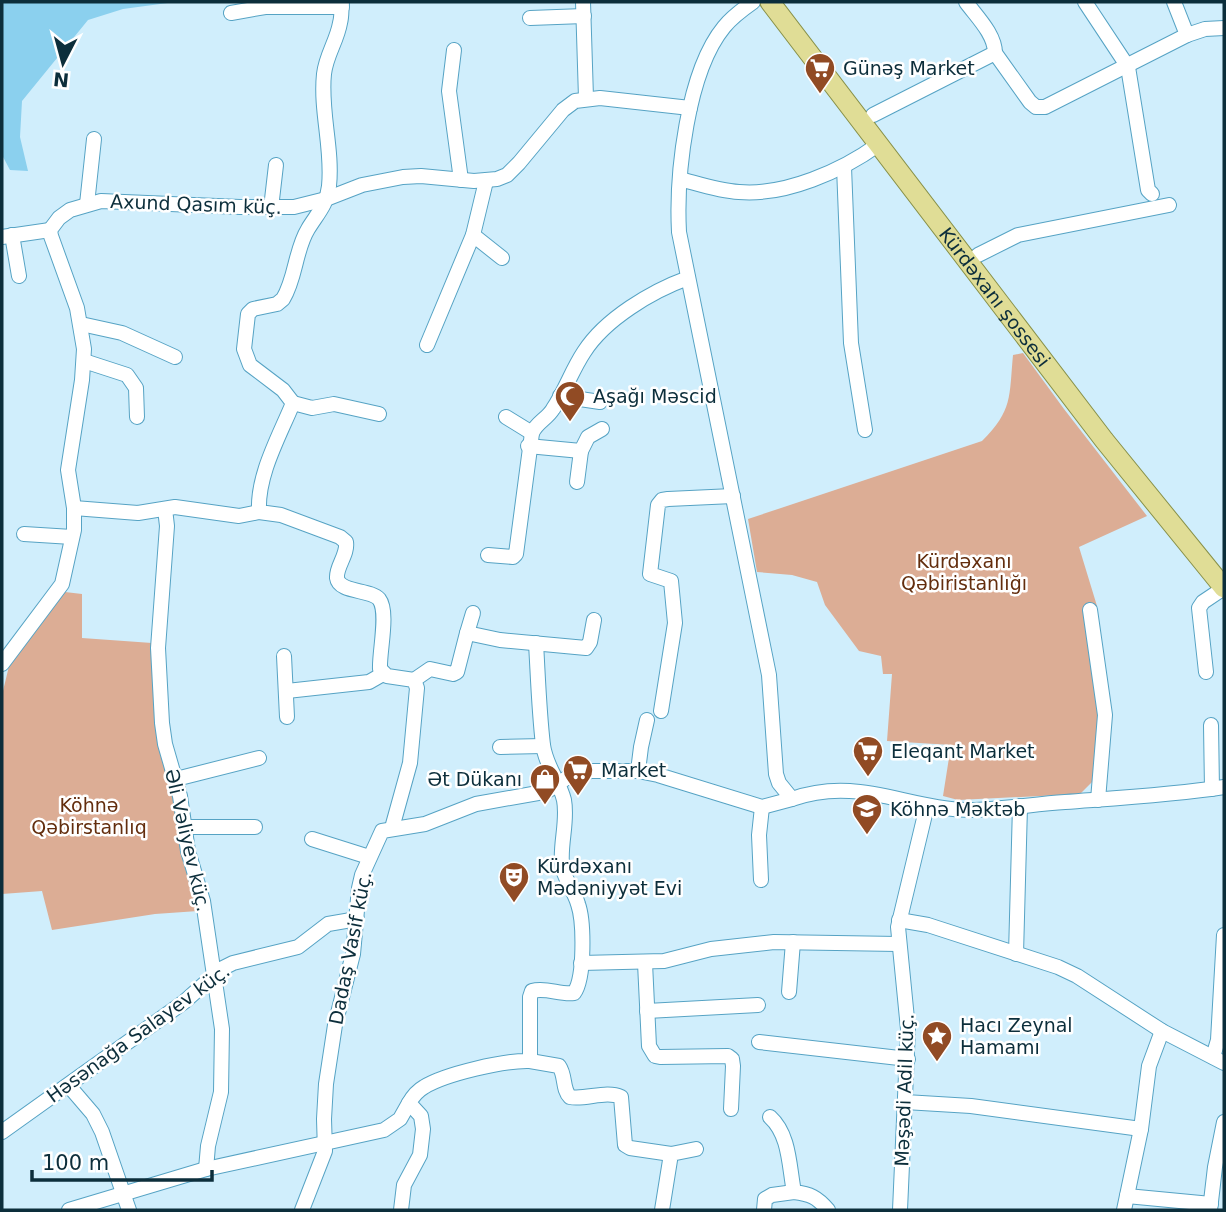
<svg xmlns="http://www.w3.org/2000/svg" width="1226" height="1212" viewBox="0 0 1226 1212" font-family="'DejaVu Sans',sans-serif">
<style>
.green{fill:#dcad95}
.water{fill:#8bd0ee}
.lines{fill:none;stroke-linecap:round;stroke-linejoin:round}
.minor-casing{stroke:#56a3c4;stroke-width:16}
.major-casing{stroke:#889149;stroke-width:21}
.minor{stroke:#fff;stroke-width:14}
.major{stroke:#e0dd96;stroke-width:19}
.labels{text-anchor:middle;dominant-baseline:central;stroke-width:5;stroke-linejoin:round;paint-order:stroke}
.poi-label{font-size:19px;fill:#0c2e3b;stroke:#fff;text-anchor:start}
.street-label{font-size:19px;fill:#0c2e3b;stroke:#fff}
.park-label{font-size:19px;fill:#632d0d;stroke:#fff}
</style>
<rect width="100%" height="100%" fill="#d0eefc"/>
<g class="green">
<path d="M1023 353 1064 409 1147 516 1079 547 1097 606 1084 609 1099 697 1100 734 1093 781 1080 794 958 800 943 796 951 745 887 741 892 674H883L881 656 859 651 825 605 817 582 792 575 757 572 748 519 982 441C1013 410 1009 397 1013 355Z"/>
<path d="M65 592 82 594V638L152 643 171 783 198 911 155 914 52 930 42 891 2 894V695L10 662Z"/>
</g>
<path class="water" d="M2 2H175L123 9 88 20 22 101 20 137 28 171 10 170 2 155Z"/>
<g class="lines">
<g class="minor-casing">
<g id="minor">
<path d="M342 2C341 9 342 16 340 23 337 41 326 55 324 74 320 111 333 149 329 186 327 205 317 214 308 229 295 250 296 278 283 299L277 304 253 309 248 314 244 349 250 365 283 390 293 403C279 437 257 475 259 512L281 515 340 537 346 542C348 555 336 566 337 578 339 593 370 589 379 599 389 612 379 652 380 669L387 676 414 680 417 688 410 763 392 828"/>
<path d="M583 2 586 98"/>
<path d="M753 2C743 9 732 17 724 27 687 72 676 175 679 232L769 675 776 774 779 783 792 799C860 775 908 811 975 810 1005 809 1035 804 1065 802 1118 798 1172 795 1224 787"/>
<path d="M966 2C976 16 995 34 995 53"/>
<path d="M1085 2 1128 67 1148 190 1152 194"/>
<path d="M231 13 265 7H342"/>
<path d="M530 18 584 16"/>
<path d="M1187 35 1205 29 1224 28"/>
<path d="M454 50 449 91 461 180"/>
<path d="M873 115 995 53 1030 102 1036 107H1045L1187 35 1174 2"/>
<path d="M844 167 851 343 865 430"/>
<path d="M680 179C699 184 719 191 739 192 785 196 842 171 879 144"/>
<path d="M87 204 94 139"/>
<path d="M271 208 276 165"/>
<path d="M12 235 19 276"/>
<path d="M473 235 502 258"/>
<path d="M2 237 50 230"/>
<path d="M978 255 1018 235 1169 205"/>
<path d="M81 324 122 333 175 357"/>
<path d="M427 345 473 235 486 181"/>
<path d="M84 361 127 375 136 388 137 417"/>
<path d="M560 396 600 402"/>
<path d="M293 403 312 408 334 404 379 414"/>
<path d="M506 417 532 433"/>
<path d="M528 446 581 451 588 437 602 429"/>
<path d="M577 482 581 451"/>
<path d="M74 508 138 513 175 507 239 516 259 512"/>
<path d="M165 509 167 526 158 648 162 723 165 744 180 796 188 851 203 901 222 1029 221 1092 208 1146 206 1169"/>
<path d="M24 534 72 537"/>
<path d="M488 555 513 557 516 554 532 433C537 422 547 419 553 409 565 391 572 370 584 352 605 319 652 291 688 278"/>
<path d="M1090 610 1105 715 1098 800"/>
<path d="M467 633 473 613"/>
<path d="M284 656 287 717"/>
<path d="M2 664 62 584 74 530V508L68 470 82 380 84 349 77 308 51 236 50 230 59 218 70 210 101 201 240 207H294L326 199 362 185 403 177 421 176 474 181 497 179 507 175 519 163 563 110 575 101 600 98 690 108"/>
<path d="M1206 672 1199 608 1203 602 1224 588"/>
<path d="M414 680 430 669 453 674 457 672 467 633 500 640 586 648 590 642 594 620"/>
<path d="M287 691 369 682 383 674"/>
<path d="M661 711 675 623 671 581 650 574 658 505 662 500 668 499 733 496"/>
<path d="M1211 725 1212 789"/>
<path d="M500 747 543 746"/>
<path d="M638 771 641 747 647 720"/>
<path d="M176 779 259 758"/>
<path d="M185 827H255"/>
<path d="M312 839 369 857"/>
<path d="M761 880 759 835 762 807"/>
<path d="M899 920 928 925 1058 967 1077 976 1162 1031 1224 1063"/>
<path d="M1016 954 1020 806"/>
<path d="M581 963 664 961 711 949 774 942 898 944"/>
<path d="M645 963 649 1046 655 1056 660 1057 728 1056 732 1059 733 1066 731 1109"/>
<path d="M789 992 793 942"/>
<path d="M647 1011 758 1005"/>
<path d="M759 1042 908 1059"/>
<path d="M1213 1057 1218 1040 1224 935"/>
<path d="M530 1061 559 1066C566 1076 562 1089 570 1097 586 1100 606 1090 621 1097L625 1145 630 1148 671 1154"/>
<path d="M69 1086 93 1114 102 1132 129 1210"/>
<path d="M905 1102 971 1106 1141 1129"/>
<path d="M770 1117C790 1135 789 1167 794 1192 810 1194 817 1197 828 1210"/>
<path d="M2 1132 184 1002 221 969 233 963 298 947 328 924 357 919"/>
<path d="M1127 1196 1211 1204"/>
<path d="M69 1210 206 1169 384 1130 400 1119 409 1103"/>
<path d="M302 1210 325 1151 324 1119 326 1084 335 1025 353 954 359 888 362 875 382 831 425 824 476 804 538 793 549 790 568 777 591 771H638L658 775 762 807 792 799"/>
<path d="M401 1210 404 1185 420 1155 423 1129 421 1116 409 1103C413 1096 417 1091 424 1087 445 1074 505 1060 530 1061V997L532 991C546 987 560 995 574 993 585 978 584 921 578 904 574 890 563 878 562 864 560 843 568 821 564 800 559 780 546 767 543 745 539 711 538 677 536 643"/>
<path d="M662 1210 671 1154 696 1149"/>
<path d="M764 1210 765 1199 772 1195 794 1192"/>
<path d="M900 1210 908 1029 898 927 927 806"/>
<path d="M1124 1210 1141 1129 1149 1066 1162 1031"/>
<path d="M1210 1210 1215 1167 1224 1122"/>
</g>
</g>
<g class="major-casing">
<g id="major">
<path id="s1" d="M770 2 1104 440 1224 588"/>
</g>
</g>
<use href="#minor" class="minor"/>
<use href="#major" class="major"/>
</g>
<defs>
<g id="supermarket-pin" transform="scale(1.575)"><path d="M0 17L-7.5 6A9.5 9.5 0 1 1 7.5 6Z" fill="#914b24" stroke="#fff"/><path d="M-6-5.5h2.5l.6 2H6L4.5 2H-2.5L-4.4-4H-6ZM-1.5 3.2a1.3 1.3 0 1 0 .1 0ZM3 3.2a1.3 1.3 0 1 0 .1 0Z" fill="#fff"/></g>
<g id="mosque-pin" transform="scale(1.575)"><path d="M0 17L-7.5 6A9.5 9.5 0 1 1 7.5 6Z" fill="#914b24" stroke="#fff"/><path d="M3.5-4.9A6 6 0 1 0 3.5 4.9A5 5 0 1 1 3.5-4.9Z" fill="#fff"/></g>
<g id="shop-pin" transform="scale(1.575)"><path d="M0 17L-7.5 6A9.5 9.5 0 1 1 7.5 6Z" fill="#914b24" stroke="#fff"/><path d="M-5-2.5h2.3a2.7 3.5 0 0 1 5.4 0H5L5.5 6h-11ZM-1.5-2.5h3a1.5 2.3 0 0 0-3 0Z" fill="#fff"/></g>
<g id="school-pin" transform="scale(1.575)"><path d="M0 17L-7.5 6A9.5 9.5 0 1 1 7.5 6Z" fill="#914b24" stroke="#fff"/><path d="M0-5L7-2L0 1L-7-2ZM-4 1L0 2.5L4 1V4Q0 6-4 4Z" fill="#fff"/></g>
<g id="theatre-pin" transform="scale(1.575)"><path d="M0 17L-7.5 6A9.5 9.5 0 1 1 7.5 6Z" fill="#914b24" stroke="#fff"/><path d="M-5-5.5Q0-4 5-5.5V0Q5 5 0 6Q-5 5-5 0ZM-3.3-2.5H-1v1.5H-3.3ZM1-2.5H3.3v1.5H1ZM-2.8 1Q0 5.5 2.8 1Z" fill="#fff"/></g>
<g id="sight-pin" transform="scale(1.575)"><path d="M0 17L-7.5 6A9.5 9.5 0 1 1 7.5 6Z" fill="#914b24" stroke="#fff"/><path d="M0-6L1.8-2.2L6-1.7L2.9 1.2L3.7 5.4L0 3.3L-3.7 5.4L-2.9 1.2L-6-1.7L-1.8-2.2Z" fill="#fff"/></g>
</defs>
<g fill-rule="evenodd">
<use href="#supermarket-pin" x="820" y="68"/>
<use href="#mosque-pin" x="570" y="396"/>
<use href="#supermarket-pin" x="868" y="751"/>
<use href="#supermarket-pin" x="578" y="770"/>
<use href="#shop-pin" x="545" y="779"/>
<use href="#school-pin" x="867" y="809"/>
<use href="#theatre-pin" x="514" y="877"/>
<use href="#sight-pin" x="937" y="1036"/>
</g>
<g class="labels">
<g class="poi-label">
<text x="843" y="68">Günəş Market</text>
<text x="593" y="396">Aşağı Məscid</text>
<text x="891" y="751">Eleqant Market</text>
<text x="601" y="770">Market</text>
<text x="522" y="779" text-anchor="end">Ət Dükanı</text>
<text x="890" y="809">Köhnə Məktəb</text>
<text x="537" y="866">Kürdəxanı<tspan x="537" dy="22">Mədəniyyət Evi</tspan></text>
<text x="960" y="1025">Hacı Zeynal<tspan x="960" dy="22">Hamamı</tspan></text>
</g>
<g class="street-label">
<text transform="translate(196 204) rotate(2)">Axund Qasım küç.</text>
<text stroke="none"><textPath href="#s1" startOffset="371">Kürdəxanı şossesi</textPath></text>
<text transform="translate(188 840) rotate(77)">Əli Vəliyev küç.</text>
<text transform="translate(350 948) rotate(-79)">Dadaş Vasif küç.</text>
<text transform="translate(138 1033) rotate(-36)">Həsənağa Salayev küç.</text>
<text transform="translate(904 1090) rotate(-88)">Məşədi Adil küç.</text>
</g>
<g class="park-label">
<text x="964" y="561">Kürdəxanı<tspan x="964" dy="22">Qəbiristanlığı</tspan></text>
<text x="89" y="805">Köhnə<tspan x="89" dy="22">Qəbirstanlıq</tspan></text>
</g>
</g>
<rect width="1226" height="1212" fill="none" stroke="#0c2e3b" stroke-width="7"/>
<g transform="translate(63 63) rotate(186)" stroke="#ffffff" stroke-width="5" paint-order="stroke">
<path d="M0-5L12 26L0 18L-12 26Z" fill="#0c2e3b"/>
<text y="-10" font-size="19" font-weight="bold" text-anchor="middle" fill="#0c2e3b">N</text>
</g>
<path d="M32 1170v10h180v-10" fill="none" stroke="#0c2e3b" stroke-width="3.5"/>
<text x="42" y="1170" font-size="21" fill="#0c2e3b" stroke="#ffffff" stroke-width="5" paint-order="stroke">100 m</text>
</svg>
